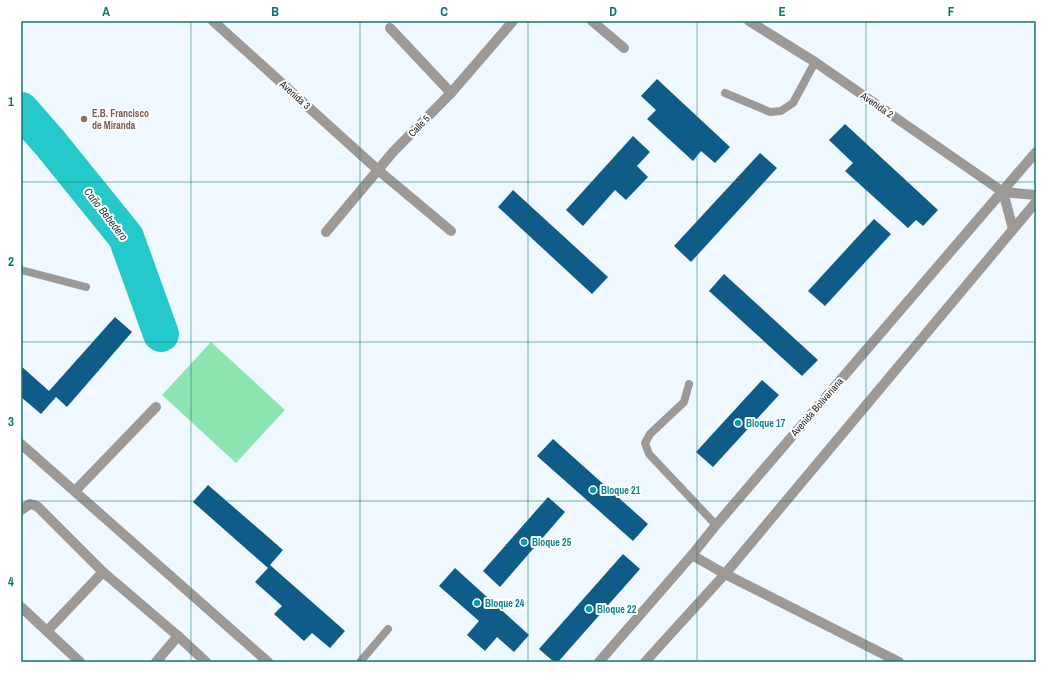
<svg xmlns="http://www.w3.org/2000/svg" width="1057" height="683" viewBox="0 0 1057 683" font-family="'Archivo Narrow',sans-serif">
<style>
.green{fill:#8ce5b1}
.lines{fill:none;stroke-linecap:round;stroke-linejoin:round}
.river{stroke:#25c9ca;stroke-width:36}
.building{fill:#0e5c87}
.service{stroke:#9d9997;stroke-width:8}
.minor{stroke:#9d9997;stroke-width:10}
.tertiary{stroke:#9d9997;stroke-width:10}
.grid{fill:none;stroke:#0f766e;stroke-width:1;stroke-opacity:0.55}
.education-dot{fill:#8d6e63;stroke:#fff;stroke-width:1.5}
.culture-dot{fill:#0f9aa8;stroke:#fff;stroke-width:1.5}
.labels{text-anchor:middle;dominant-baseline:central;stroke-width:4;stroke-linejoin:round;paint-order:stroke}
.street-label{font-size:10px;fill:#212426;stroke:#fff}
.education-label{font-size:10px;font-weight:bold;fill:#785e54;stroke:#fff;text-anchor:start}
.culture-label{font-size:10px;font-weight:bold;fill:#0d838f;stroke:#fff;text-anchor:start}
.water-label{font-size:11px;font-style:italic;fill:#1d3636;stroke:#fff}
.neatline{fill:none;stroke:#0f766e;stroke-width:1.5}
.grid-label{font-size:13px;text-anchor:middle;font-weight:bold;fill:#0f766e}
</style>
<rect width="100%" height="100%" fill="#f0f8ff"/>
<path class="green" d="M211 342 285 410 236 463 162 395Z"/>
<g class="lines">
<path class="river" d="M21 110 50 143 126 237 161 334"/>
</g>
<g class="building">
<path d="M657 79 730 147 715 163 701 151 693 161 647 119 656 110 641 96Z"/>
<path d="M845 124 938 210 923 226 916 220 908 228 845 171 853 163 829 140Z"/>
<path d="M633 136 650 152 637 166 648 177 626 200 615 190 583 226 566 210Z"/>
<path d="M760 153 777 168 691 262 674 246Z"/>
<path d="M513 190 608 277 592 294 498 207Z"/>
<path d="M874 219 891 234 825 306 808 291Z"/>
<path d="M724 274 818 360 802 376 709 291Z"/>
<path d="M115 317 132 332 67 407 56 397 41 414 21 397V366L49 391Z"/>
<path d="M762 380 779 395 713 467 696 452Z"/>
<path d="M553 439 648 524 633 541 537 456Z"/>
<path d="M208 485 283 550 270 565 345 631 330 648 312 633 304 641 274 614 282 606 255 582 268 568 193 502Z"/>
<path d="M548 497 565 512 500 587 483 571Z"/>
<path d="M623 554 640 569 558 662H554L539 649Z"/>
<path d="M455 568 529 635 514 652 497 637 485 651 467 635 479 621 439 586Z"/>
</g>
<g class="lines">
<g class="service">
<path d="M725 93 770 112 781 111 793 103 815 62"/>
<path d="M21 270 86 287"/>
<path d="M689 384 684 402 650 434 645 443 649 454 716 525"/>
<path d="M360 662 388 629"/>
</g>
<g class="minor">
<path d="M213 21 378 170 451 231"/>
<path d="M592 21 624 48"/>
<path d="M749 21 815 62 1003 192 1036 195"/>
<path d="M390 28 451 93"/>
<path d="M1003 192 1013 229"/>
<path d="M326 232 393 152 451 93 513 21"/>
<path d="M21 444 268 662"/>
<path d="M75 491 156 407"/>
<path d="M21 510 30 504 37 506 103 572 178 636 206 662"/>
<path d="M692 555 725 574 899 662"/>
<path d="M21 607 80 662"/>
<path d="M47 631 103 572"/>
<path d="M156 662 178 636"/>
</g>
<g class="tertiary">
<path d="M599 662 692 555 716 525 1036 152"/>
<path d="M645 662 725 574 1036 202"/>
</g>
</g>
<path class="grid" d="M191 21V662M360 21V662M528 21V662M697 21V662M866 21V662M21 182H1036M21 342H1036M21 501H1036"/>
<circle class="education-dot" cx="84" cy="119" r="4"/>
<g class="culture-dot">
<circle cx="738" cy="423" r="4"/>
<circle cx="593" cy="490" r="4"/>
<circle cx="524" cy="542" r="4"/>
<circle cx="477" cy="603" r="4"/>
<circle cx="589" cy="609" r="4"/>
</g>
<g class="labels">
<g class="street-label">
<text transform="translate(295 95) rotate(42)">Avenida 3</text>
<text transform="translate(877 105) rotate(35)">Avenida 2</text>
<text transform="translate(419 126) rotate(-46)">Calle 5</text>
<text transform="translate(817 407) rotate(-49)">Avenida Bolivariana</text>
</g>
<g class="education-label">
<text x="92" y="113">E.B. Francisco<tspan x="92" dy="12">de Miranda</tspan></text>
</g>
<g class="culture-label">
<text x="746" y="423">Bloque 17</text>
<text x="601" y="490">Bloque 21</text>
<text x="532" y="542">Bloque 25</text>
<text x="485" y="603">Bloque 24</text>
<text x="597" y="609">Bloque 22</text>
</g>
<g class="water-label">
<text transform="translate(106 214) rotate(52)">Caño Bebedero</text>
</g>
</g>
<rect width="1057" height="683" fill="none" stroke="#ffffff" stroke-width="44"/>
<rect x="22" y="22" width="1013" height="639" class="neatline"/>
<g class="grid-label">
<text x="106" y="16">A</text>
<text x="275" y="16">B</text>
<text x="444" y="16">C</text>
<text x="613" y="16">D</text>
<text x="782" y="16">E</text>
<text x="951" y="16">F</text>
<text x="11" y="106">1</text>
<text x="11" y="266">2</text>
<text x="11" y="426">3</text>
<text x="11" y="586">4</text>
</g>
</svg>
